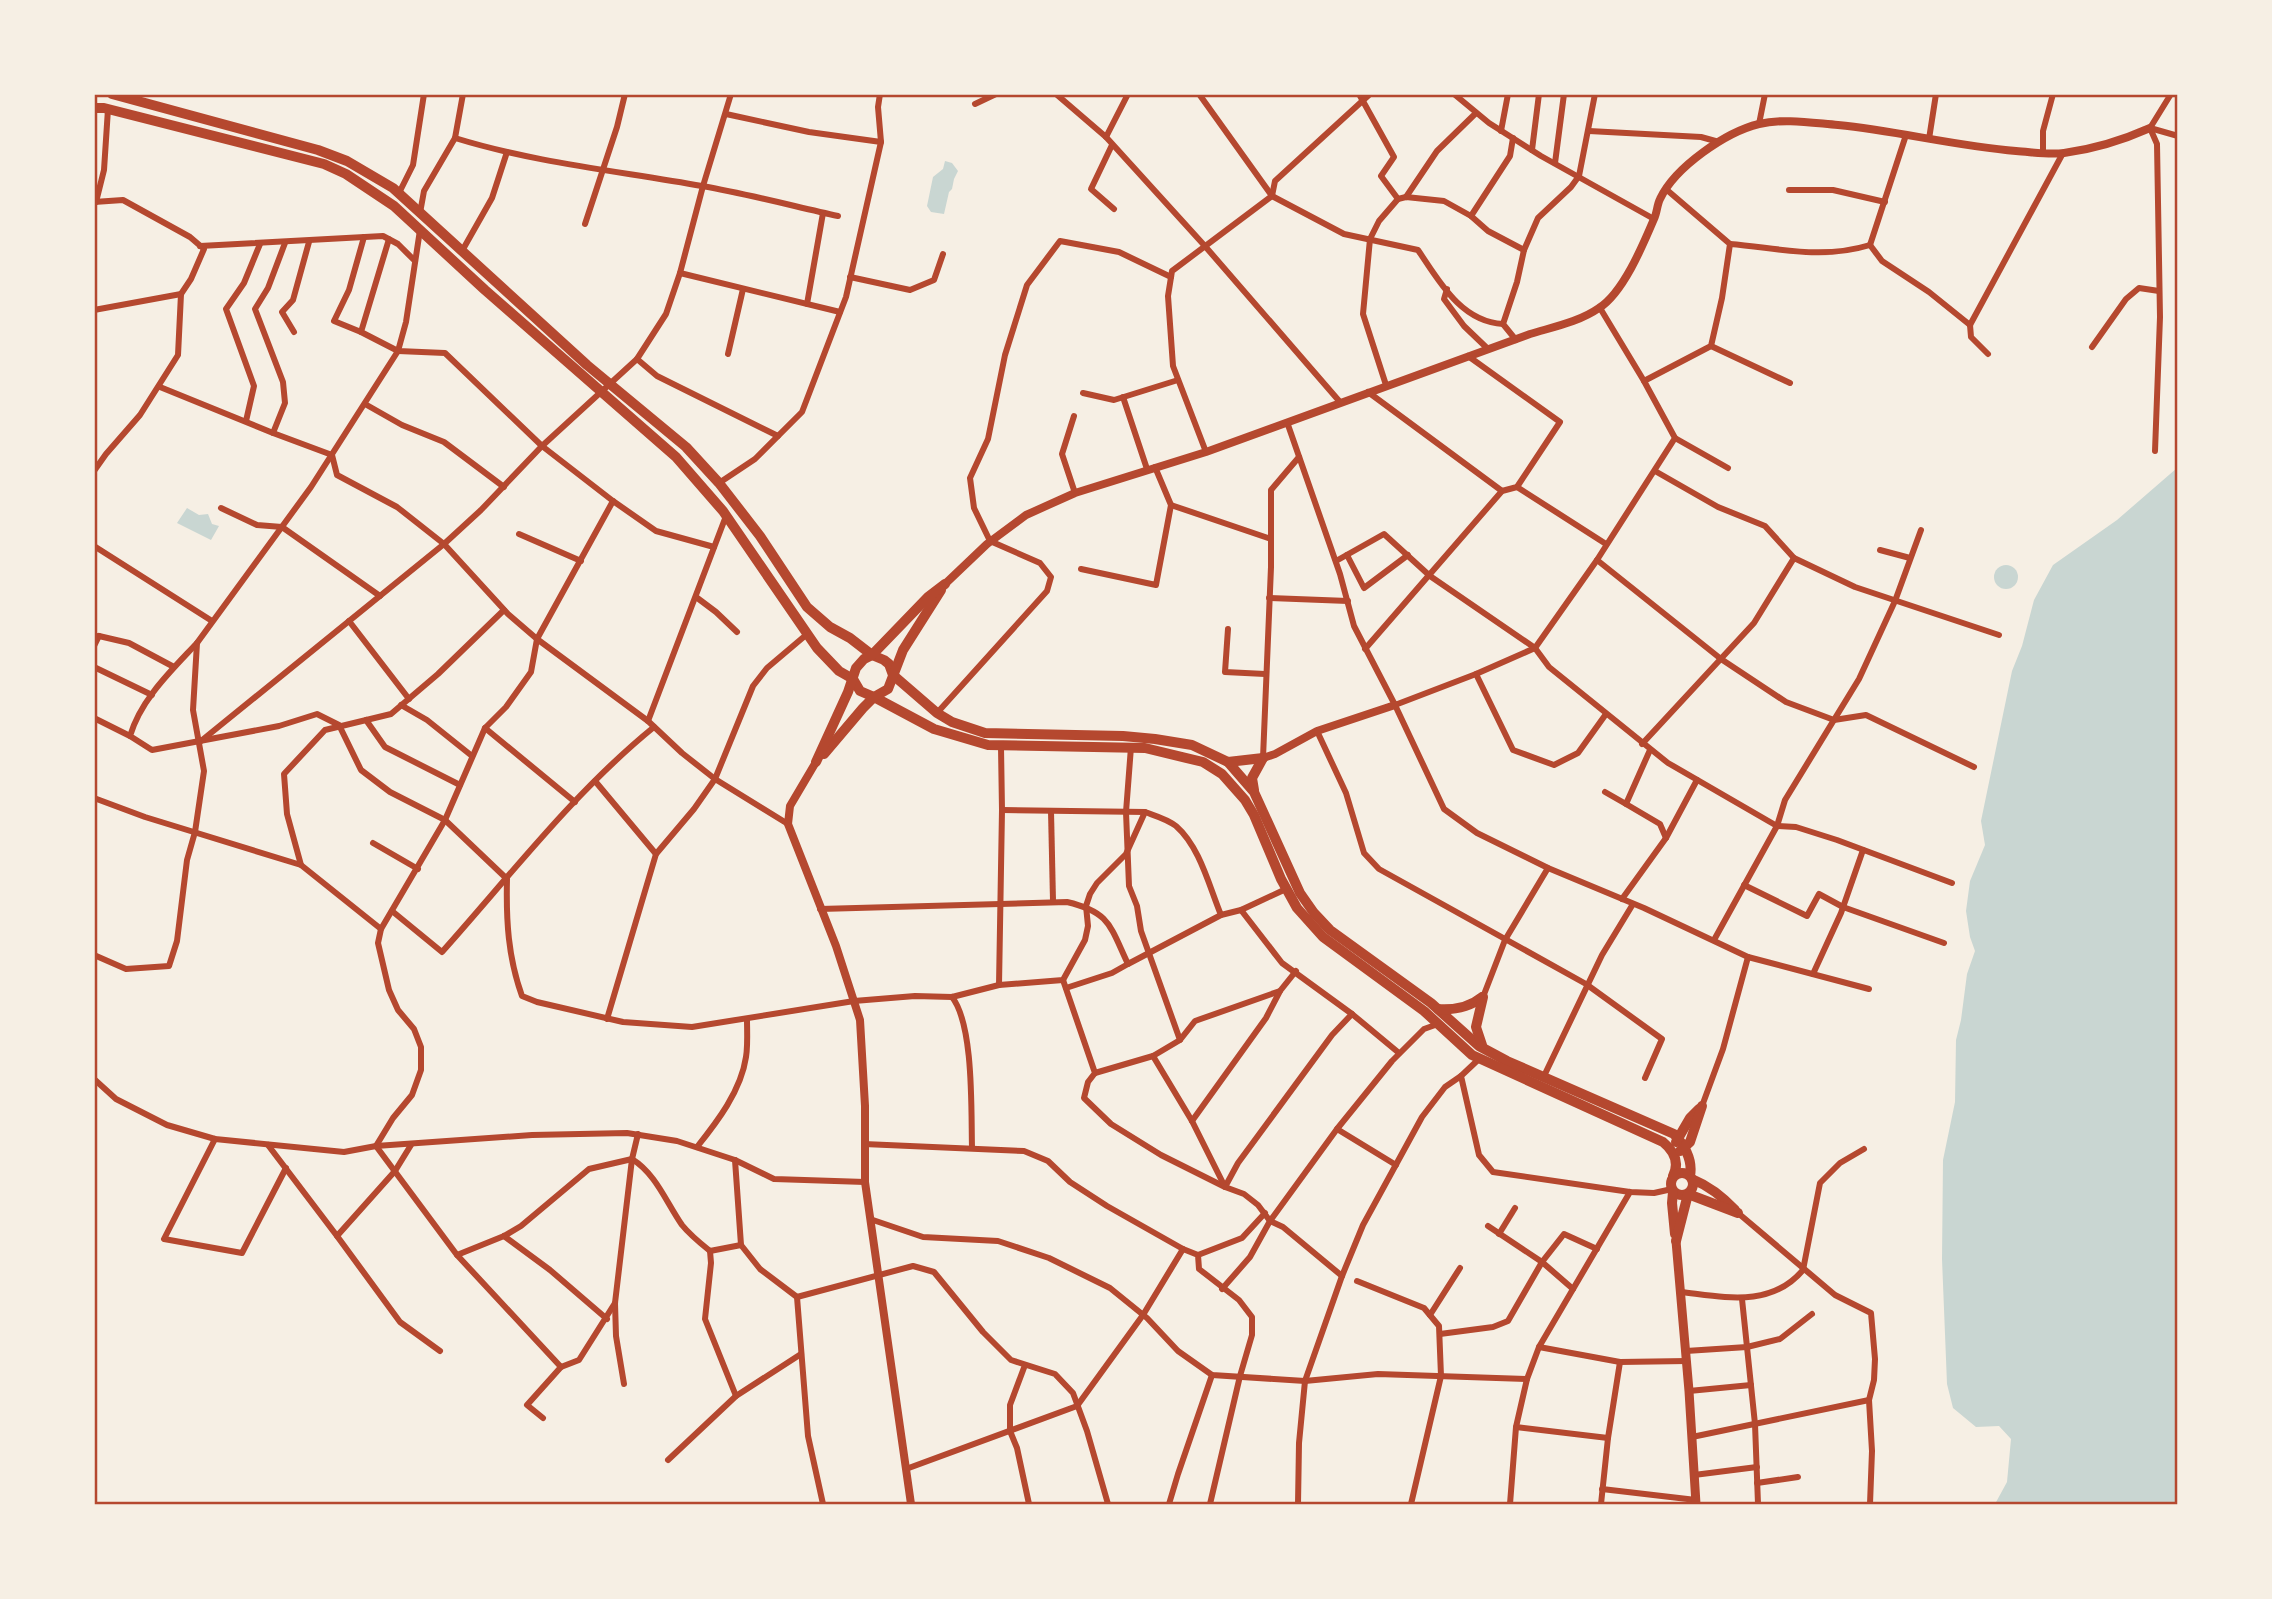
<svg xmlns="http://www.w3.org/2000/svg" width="2272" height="1599" viewBox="0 0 2272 1599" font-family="'Libre Baskerville',serif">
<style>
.water{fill:#c9d6d2}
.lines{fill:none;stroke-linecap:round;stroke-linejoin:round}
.minor{stroke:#b5482f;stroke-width:6}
.tertiary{stroke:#b5482f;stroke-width:8}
.secondary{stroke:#b5482f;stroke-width:9}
.primary{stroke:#b5482f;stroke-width:10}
.trunk{stroke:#b5482f;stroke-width:10}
.neatline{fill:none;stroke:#b5482f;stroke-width:2.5}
</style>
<rect width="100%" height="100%" fill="#f6efe4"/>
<g class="water">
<path d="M945 161 952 163 958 171 954 179 952 189 949 192 944 214 931 212 927 206 933 177 943 169Z"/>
<path d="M2177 468V1504H1995L2007 1482 2011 1439 1999 1426 1976 1427 1953 1408 1947 1384 1942 1259 1943 1160 1955 1102 1956 1040 1961 1020 1967 974 1975 951 1970 937 1966 911 1970 881 1985 845 1981 821 2012 671 2022 646 2034 600 2053 565 2117 520Z"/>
<path d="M187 508 199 515 208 514 212 524 219 526 211 540 177 523Z"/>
<circle cx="2006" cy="577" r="12"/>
</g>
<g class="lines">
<g class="minor">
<path d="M1056 94 1106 137 1204 245 1340 402"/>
<path d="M1199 94 1272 196 1344 234 1418 250C1439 281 1461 322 1503 324"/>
<path d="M1359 94 1394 157 1381 176 1398 199 1406 197 1444 201 1471 216 1488 231 1524 250"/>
<path d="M1454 94 1489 123 1541 156 1654 219"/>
<path d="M975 104 996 94"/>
<path d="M726 114 809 132 881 142"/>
<path d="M1759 124 1765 94"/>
<path d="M2150 128 2157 144 2160 317 2155 451"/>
<path d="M2150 128 2171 94"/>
<path d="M2150 128 2178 136"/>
<path d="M1501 131 1508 94"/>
<path d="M1589 131 1701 137 1719 142"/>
<path d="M1106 137 1128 94"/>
<path d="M455 138C536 163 619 171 702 186 748 194 793 206 838 216"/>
<path d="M1929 139 1936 94"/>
<path d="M1112 145 1091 189 1114 209"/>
<path d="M1532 150 1539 94"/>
<path d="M2043 153V131L2053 94"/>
<path d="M1555 163 1564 94"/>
<path d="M1789 190H1833L1885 202"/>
<path d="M399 193 413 165 424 94"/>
<path d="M1406 197 1437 151 1476 113"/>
<path d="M94 202 123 200 190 237 204 249 191 279 181 294 178 355 140 415 106 454 94 471"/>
<path d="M96 202 104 170 108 109"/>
<path d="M420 213 424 191 455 138 463 94"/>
<path d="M1471 216 1510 156 1513 138"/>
<path d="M585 224 617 127 625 94"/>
<path d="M389 239 361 332 398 351 445 353 542 446 613 501 656 531 714 547"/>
<path d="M1730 244C1779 248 1821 260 1870 245"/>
<path d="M1870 245 1882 261 1929 292 1970 325"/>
<path d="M1870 245 1906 135"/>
<path d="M200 246 383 236 398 244 415 261"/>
<path d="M462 251 492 198 507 152"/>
<path d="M680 273 840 312"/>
<path d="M850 277 910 290 934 280 943 254"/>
<path d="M1447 289 1444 299 1464 326 1488 349"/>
<path d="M807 304 823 213"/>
<path d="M94 310 181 294"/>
<path d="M1970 325 2063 153"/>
<path d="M1970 325 1971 337 1988 354"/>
<path d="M294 332 282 312 293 300 309 242"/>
<path d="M361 332 334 321 349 290 364 237"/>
<path d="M1516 340 1503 324 1517 282 1524 250 1538 218 1571 187 1579 176 1595 94"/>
<path d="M1711 346 1790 383"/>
<path d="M2092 347 2126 299 2139 288 2159 291"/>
<path d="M728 354 743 289"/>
<path d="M637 359 657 376 778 436"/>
<path d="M1644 381 1711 346 1722 298 1730 244 1667 190"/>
<path d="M1386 385 1363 314 1370 239 1379 221 1398 199"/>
<path d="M160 387 273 433 332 455 337 475 397 507 444 544 508 614 537 639 648 721 682 753 715 779 788 824"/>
<path d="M1368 392 1502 491"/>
<path d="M1083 393 1114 400 1178 380"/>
<path d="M1123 397 1147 469"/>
<path d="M365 404 402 425 444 442 504 487"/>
<path d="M1074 416 1062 454 1075 493"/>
<path d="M246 421 254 386 226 309 244 283 260 244"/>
<path d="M1287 422 1340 574 1354 626 1395 705 1444 809 1477 833 1548 868 1644 908 1748 957 1869 989"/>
<path d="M273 433 285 403 283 382 255 309 268 288 285 243"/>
<path d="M1675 438 1728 468"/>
<path d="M1206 452 1173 366 1168 296 1172 271 1272 196 1275 181 1370 94"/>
<path d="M1655 471 1718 507 1765 526 1794 558"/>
<path d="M719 483 755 459 802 412 846 297 881 142 878 107 880 94"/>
<path d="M1517 487 1606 544"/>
<path d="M1171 505 1271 539"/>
<path d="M221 508 257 525 282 527 380 596"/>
<path d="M519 534 581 561"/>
<path d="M94 546 212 621"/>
<path d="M1880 550 1910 558"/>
<path d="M1347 555 1364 588 1408 555"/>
<path d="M1597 560 1721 659 1786 702 1834 720 1866 715 1974 767"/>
<path d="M1336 561 1384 534 1430 576 1535 648 1549 667 1668 763 1777 826 1796 827 1837 840 1952 883"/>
<path d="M1081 569 1156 585 1171 505 1155 467"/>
<path d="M696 597 716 612 737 632"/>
<path d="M1269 598 1348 601"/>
<path d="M349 621 409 699"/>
<path d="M1228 629 1225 672 1265 674"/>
<path d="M94 637 99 636 129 643 174 667"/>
<path d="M197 643C171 671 141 699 130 736L152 750 279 726 317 714 339 725 361 770 390 792 445 820 507 879C506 920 508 957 522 996L537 1002 623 1022 692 1027 854 1001 915 996 952 997 999 985 1063 980 1085 940 1088 926 1086 906 1090 894 1097 883 1126 854 1145 812"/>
<path d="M94 646 99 636"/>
<path d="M1365 649 1502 491 1517 487 1560 422 1468 356"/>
<path d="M94 667 152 695"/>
<path d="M1476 674 1513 750 1554 765 1578 753 1606 714"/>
<path d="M401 705 427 720 472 756"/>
<path d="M1395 705 1476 674 1535 648 1597 560 1675 438 1644 381 1600 308"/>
<path d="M937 713 1047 591 1051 577 1040 563 990 541 974 508 970 478 988 439 1005 355 1027 285 1060 241 1119 252 1171 277"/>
<path d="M94 718 130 736"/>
<path d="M366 720 385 747 460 785"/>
<path d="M648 721 726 516"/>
<path d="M485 728 575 802"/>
<path d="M1317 731 1346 793 1364 853 1379 869 1586 984 1662 1039 1645 1078"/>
<path d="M201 741 444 544 481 510 542 446 637 359 666 314 680 273 703 186 731 94"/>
<path d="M1642 744 1754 623 1794 558 1855 587 1999 635"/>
<path d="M1131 747 1126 812 1129 886 1137 906 1141 931 1180 1040"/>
<path d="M1263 758 1271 567V490L1299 457"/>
<path d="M595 781 656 854"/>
<path d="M1605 792 1626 804 1650 750"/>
<path d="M94 798 145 817 301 865"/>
<path d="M1626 804 1660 824 1666 838"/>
<path d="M1002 810 1145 812C1156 816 1167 819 1176 826 1200 847 1209 886 1221 915"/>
<path d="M1051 811 1053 901"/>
<path d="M373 843 418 869"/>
<path d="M1744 885 1807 916 1819 894 1843 907 1944 943"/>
<path d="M1622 899 1666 838 1697 780"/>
<path d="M820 909 1067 902C1110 912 1110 926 1128 964L1221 915 1241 910 1286 889"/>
<path d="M1241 910 1282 963 1352 1014 1399 1053"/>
<path d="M392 911 442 952C510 876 574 792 654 727"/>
<path d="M381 929 301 865 287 814 284 774 325 730 391 714 438 674 504 610"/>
<path d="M1714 940 1777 826 1785 800 1859 679 1895 601 1921 530"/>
<path d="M94 955 126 969 169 966 177 941 187 860 195 832 204 771 193 710 197 643 311 487 398 351 406 322 420 230"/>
<path d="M1813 974 1841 913 1863 850"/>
<path d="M1063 980 1095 1073 1088 1082 1084 1098 1111 1124 1161 1155 1225 1187 1238 1163 1332 1035 1352 1014"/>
<path d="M999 985 1002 810 1001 747"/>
<path d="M1066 988 1112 973 1128 964"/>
<path d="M952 997C974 1025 971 1111 972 1147"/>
<path d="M1483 997 1505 940 1548 868"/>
<path d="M607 1019 656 854 694 809 715 779 753 686 767 668 806 635"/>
<path d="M1153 1056 1192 1121 1225 1187 1244 1194 1258 1205 1270 1221 1283 1227 1342 1276"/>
<path d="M1479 1059 1461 1076 1479 1155 1493 1172 1630 1192 1654 1193 1672 1189"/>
<path d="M1095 1073 1153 1056 1180 1040 1195 1021 1280 991"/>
<path d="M1544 1076 1602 955 1633 904"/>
<path d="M94 1079 116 1099 167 1125 215 1139 344 1152 376 1146 532 1135 627 1133 677 1141 735 1160 774 1179 865 1182"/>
<path d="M1702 1106 1723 1049 1748 957"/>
<path d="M1192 1121 1266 1018 1280 991 1296 971"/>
<path d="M1337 1129 1396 1165"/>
<path d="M215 1139 164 1239 242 1253 286 1168"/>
<path d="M864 1144 1024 1151 1048 1161 1070 1182 1107 1206 1183 1249 1198 1255 1199 1269 1239 1300 1252 1317V1335L1240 1376 1210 1504"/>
<path d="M268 1145 337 1236 395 1171 411 1145"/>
<path d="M376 1146 393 1118 412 1095 421 1070V1047L414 1029 398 1010 389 990 378 943 381 929 445 820 485 728 506 707 531 672 537 639 613 501"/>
<path d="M376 1146 457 1255 561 1367 579 1360 615 1303"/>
<path d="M697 1147C717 1122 741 1091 746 1057 748 1045 747 1031 747 1019"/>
<path d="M735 1160 741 1245 760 1269 797 1297 808 1436 823 1504"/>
<path d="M1738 1213 1835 1295 1871 1313 1875 1359 1874 1380 1869 1400 1872 1451 1870 1504"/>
<path d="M870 1219 923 1237 998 1241 1049 1258 1110 1288 1147 1318 1178 1351 1212 1375 1305 1381 1378 1374 1527 1379"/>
<path d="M1488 1226 1542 1262 1573 1289"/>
<path d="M1499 1234 1515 1208"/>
<path d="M337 1236 400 1322 440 1351"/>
<path d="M504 1236 550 1270 607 1319"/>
<path d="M710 1251 711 1263 705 1319 736 1396"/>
<path d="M457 1255 504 1236 521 1226 589 1169 632 1159C656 1174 666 1202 682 1225 690 1235 700 1243 710 1251L741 1245"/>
<path d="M1198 1255 1242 1238 1265 1213"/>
<path d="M1357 1281 1424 1308 1439 1326 1441 1376 1411 1504"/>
<path d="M1222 1289 1250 1257 1270 1221 1337 1129 1392 1061 1424 1029 1438 1024"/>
<path d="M1681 1292C1725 1297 1771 1308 1803 1270L1820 1183 1840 1163 1864 1149"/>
<path d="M797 1297 913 1266 934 1272 983 1332 1011 1360 1055 1374 1073 1393 1087 1431 1108 1504"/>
<path d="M1742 1299 1755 1424 1758 1504"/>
<path d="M1430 1315 1460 1268"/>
<path d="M1440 1334 1493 1327 1508 1321 1542 1262 1564 1234 1597 1249"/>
<path d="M1539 1347 1620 1362 1687 1361"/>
<path d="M1686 1351 1747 1347 1780 1339 1812 1314"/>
<path d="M1025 1365 1010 1405V1431L1017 1448 1029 1504"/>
<path d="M624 1384 616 1336 615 1303 632 1159 638 1134"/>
<path d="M1689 1391 1751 1385"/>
<path d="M1077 1406 1143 1315 1183 1249"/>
<path d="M543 1418 527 1405 561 1367"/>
<path d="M1516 1427 1608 1438"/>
<path d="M1692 1437 1869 1400"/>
<path d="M668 1460 736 1396 801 1354"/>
<path d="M906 1469 1077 1406"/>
<path d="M1694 1475 1757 1467"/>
<path d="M1757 1483 1798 1477"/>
<path d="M1602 1489 1696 1500"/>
<path d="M1169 1504 1178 1474 1212 1375"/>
<path d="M1298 1504 1299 1443 1305 1381 1342 1276 1363 1225 1422 1117 1445 1087 1461 1076"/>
<path d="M1510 1504 1516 1427 1527 1379 1539 1347 1630 1192"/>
<path d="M1601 1504 1608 1438 1620 1362"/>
</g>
<g class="tertiary">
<path d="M945 584 987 544 1026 515 1075 493 1206 452 1530 334C1553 327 1579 322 1599 308 1623 293 1643 245 1654 219 1657 213 1657 205 1660 199 1675 167 1726 132 1759 124 1784 118 1813 123 1838 125 1898 131 1956 146 2016 151 2032 152 2048 155 2064 153 2094 149 2123 140 2150 128"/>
<path d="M1263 758 1275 754 1317 731 1395 705"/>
<path d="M816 762 790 806 788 824 836 946 860 1020 865 1106V1182L911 1504"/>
</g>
<path class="secondary" d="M1676 1241 1689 1391 1696 1504"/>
<g class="primary">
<path d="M893 675 937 713 952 722 985 733 1123 736 1155 739 1192 745 1228 762 1254 792 1300 893 1314 913 1330 930 1431 1003 1479 1046 1507 1061 1674 1134C1685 1146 1693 1160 1690 1176"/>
<path d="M874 697 934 729 988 745 1145 748 1203 762 1222 774 1245 800 1254 815 1281 879 1297 908 1323 937 1424 1011 1472 1055 1663 1142C1674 1151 1680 1162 1673 1176"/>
<path d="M1228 762 1263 758"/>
<path d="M1254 790 1252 778 1263 758"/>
<path d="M1438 1009C1453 1010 1470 1007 1482 997"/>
<path d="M1482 1045 1476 1027 1483 997"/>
<path d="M1676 1142 1690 1118 1699 1109"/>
<path d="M1680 1151 1690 1142 1702 1106"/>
<circle cx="1682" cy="1184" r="11"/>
<path d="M1692 1179C1709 1186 1723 1197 1735 1210"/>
<path d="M1673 1192 1672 1203 1675 1234"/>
<path d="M1676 1241 1688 1194 1738 1213"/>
</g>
<g class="trunk">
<path d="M112 94 318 150 347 161 393 188 587 365 686 447 719 483 760 536 807 607 830 627 850 638 872 655 884 660 889 664 893 675"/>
<path d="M94 108H104L324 164 346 174 394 206 485 290 676 457 723 511 817 648 839 671 853 679 860 691 874 697"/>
<path d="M824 754 863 708 874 697 888 689 903 650 941 590"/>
<path d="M816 762 848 692 856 668 864 659 872 655 928 597 945 584"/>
</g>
</g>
<rect width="2272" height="1599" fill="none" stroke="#f6efe4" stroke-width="192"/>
<rect x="96" y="96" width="2080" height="1407" class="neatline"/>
</svg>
